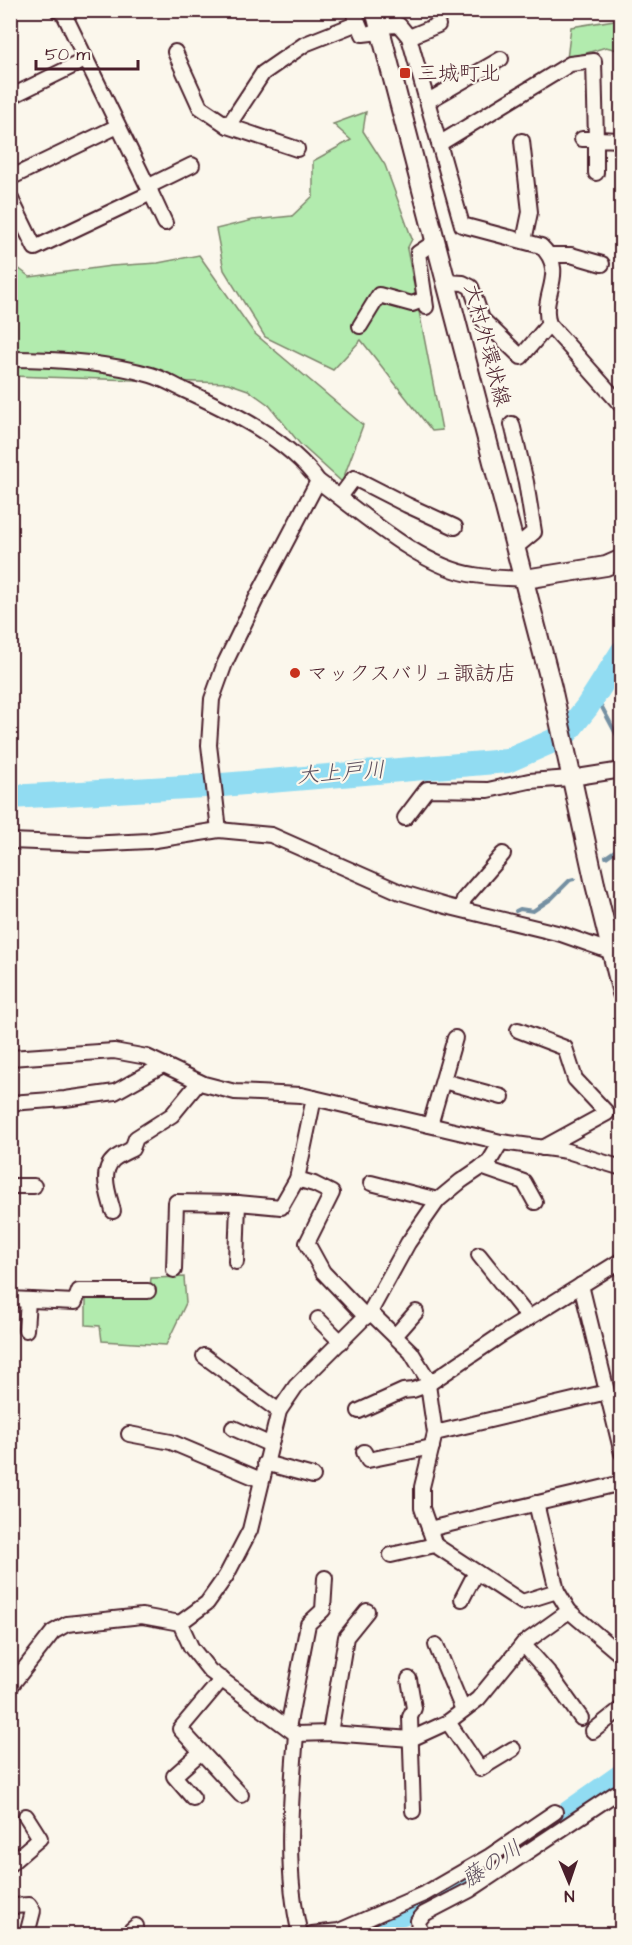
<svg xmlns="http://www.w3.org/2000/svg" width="632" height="1945" viewBox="0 0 632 1945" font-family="'Architects Daughter','Klee One',sans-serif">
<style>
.green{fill:#b2ebae;stroke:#7e856c;stroke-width:1.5}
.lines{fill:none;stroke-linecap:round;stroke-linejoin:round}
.stream{stroke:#7590a2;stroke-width:4}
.river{stroke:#91dcf2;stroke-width:24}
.street-casing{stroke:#4a1f2b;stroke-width:18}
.secondary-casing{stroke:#4a1f2b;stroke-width:22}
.street{stroke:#fbf7ec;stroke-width:14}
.secondary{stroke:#fbf7ec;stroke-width:18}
.poi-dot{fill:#c8321e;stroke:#fbf7ec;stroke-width:2}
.labels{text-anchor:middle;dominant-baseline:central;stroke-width:4.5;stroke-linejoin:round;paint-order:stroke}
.poi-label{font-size:21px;fill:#4a1f2b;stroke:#fbf7ec;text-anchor:start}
.street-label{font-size:21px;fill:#4a1f2b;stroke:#fbf7ec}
.water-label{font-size:22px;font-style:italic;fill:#5c4e5d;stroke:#fbf7ec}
</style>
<rect width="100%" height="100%" fill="#fbf7ec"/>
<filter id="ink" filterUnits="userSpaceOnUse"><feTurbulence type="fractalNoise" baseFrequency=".0167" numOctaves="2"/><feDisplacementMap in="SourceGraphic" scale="12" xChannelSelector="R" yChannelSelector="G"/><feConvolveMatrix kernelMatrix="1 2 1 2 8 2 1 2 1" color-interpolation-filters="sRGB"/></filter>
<g filter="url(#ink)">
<g class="green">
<path d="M621 19V51L606 47 567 59 571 27Z"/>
<path d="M366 112 363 131 385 165 412 239 407 249 442 430 432 431 361 340 333 370 265 337 224 270 216 229 253 220 292 216 313 196V161L351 140 333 124Z"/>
<path d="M199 255 254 333 363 425 342 482 300 444 269 405 248 390 228 383 11 376 10 262 30 277 111 266 158 263Z"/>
<path d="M184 1277 186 1303 166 1345 102 1341 100 1326 86 1325V1295H149L151 1278Z"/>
</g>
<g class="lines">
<g class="stream">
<path d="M595 694 622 745"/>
<path d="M606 857 622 846"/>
<path d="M516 911 520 909 533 911 551 899 570 880 574 879"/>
</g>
<g class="river">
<path d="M10 797 222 785 507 761 564 736 587 707 622 652"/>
<path d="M351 1934 440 1898 493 1866 622 1775"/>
</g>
<g class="street-casing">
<g id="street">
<path d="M353 10 363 34 380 32"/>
<path d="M379 26 399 25 409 37 462 225 541 246C569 273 539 295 549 324L622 406"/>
<path d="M409 37 438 25"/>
<path d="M175 52 200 107 228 126 263 73 305 44 358 23"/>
<path d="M10 97 85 60"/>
<path d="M428 101 501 59"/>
<path d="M228 126 297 149"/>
<path d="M522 141 530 212 524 241"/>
<path d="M439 144 570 64 594 61 596 139H582"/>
<path d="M596 173V139L622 140"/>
<path d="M10 178 118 126"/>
<path d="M149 186 192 165"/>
<path d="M151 193 165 223"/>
<path d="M10 197 35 248 151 193 64 14 57 10"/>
<path d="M550 255H571L602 264"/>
<path d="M447 282 463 283 471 287 482 319 521 357 549 324"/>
<path d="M426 307 418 253 436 241"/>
<path d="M360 326 379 295 412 304 425 299"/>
<path d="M10 359C56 359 106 362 151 375 162 378 173 385 184 390 228 410 290 440 318 481 362 513 421 567 474 575 491 578 508 578 525 579"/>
<path d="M512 424 526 482 534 532 516 547"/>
<path d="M340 497 354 478 407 505 455 527"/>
<path d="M405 818 427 789 488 790 529 781 571 778 622 770"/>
<path d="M219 830 209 745 212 699 225 663 256 599 318 481"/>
<path d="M10 841 88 844 149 841 219 830 271 835 400 892 446 906 561 934 612 952"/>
<path d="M461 909 464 899 503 854"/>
<path d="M518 1030 565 1048 575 1079 607 1113 543 1148"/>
<path d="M10 1058 114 1051 147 1057 204 1084 235 1092 301 1095 314 1098 501 1142 567 1151 622 1168"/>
<path d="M443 1081 502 1097"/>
<path d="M10 1103 65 1099 115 1092 163 1065"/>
<path d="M430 1125 455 1038"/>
<path d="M481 1167 524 1182 535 1202"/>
<path d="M297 1179 314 1184 332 1193 307 1243 323 1272 366 1317"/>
<path d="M371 1183 438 1200"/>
<path d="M10 1186H34"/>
<path d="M113 1211C109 1195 99 1172 114 1159 119 1155 126 1152 132 1149L136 1138 172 1115 199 1082"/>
<path d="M479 1255 529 1318"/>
<path d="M236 1262 238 1203"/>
<path d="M174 1270 176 1202 238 1203 281 1207 297 1179 314 1098"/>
<path d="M581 1285 622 1453"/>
<path d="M10 1299 75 1302 79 1291H148"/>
<path d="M370 1312 411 1352 427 1378 435 1433 422 1487V1508L435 1545 522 1602 557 1591"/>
<path d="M318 1319 341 1342"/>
<path d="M26 1330 28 1300"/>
<path d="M395 1336 416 1312"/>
<path d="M204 1356 279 1411"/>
<path d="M359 1411 403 1391 413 1390 427 1385 501 1335 622 1260"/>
<path d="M233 1428 269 1444"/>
<path d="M435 1433 607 1392"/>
<path d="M129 1434 171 1442 261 1480"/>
<path d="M364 1452 368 1460 432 1447"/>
<path d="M265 1463 313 1476"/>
<path d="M536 1503 557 1591 569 1611 622 1656"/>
<path d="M429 1529 622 1483"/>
<path d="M391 1555 435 1545"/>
<path d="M462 1599 476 1572"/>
<path d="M180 1623 207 1603 226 1576 250 1530 279 1411 296 1386 370 1312 408 1243 438 1200 461 1181 489 1162 501 1142"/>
<path d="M523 1644 548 1672 581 1718"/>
<path d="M436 1645 463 1710"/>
<path d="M222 1679 180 1729 241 1795"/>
<path d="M409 1679 414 1708 410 1717 413 1811"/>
<path d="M10 1687 53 1632 67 1624 142 1616 180 1623 191 1647 210 1671 296 1734 330 1733 411 1739 448 1722 478 1699 523 1644 569 1611"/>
<path d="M448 1722 480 1769 513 1749"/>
<path d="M288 1728 308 1624 323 1610 325 1578"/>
<path d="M593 1731 622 1708"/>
<path d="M330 1733 346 1637 367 1611"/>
<path d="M296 1734C291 1800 284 1870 300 1934"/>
<path d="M193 1798 174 1776 201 1752"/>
<path d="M10 1864 40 1838 26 1816"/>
<path d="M10 1909 14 1906 29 1905 33 1911 27 1934"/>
<path d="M127 1934 136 1926"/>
<path d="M312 1934 339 1931 426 1893 490 1856 555 1812"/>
<path d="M420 1934 418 1921 424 1914 470 1890 616 1793"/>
</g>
</g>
<g class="secondary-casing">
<g id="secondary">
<path d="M375 10 552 688 595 884 622 993"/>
<path d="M525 579 606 566 622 559"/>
</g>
</g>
<use href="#street" class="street"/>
<use href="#secondary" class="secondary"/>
</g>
</g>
<g class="poi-dot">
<rect x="399" y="67" width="12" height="12" rx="3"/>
<circle cx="295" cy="673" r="6"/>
</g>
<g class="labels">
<g class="poi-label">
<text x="417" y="73">三城町北</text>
<text x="307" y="673">マックスバリュ諏訪店</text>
</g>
<g class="street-label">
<text transform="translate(487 345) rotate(75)">大村外環状線</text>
</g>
<g class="water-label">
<text transform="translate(341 773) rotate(-4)">大上戸川</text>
<text transform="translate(492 1864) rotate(-33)">藤の川</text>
</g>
</g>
<rect width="632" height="1945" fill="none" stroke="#fbf7ec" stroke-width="36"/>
<rect x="18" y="18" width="596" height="1909" fill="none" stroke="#4a1f2b" stroke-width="2" filter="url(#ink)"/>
<g transform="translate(569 1882) rotate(178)" stroke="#fbf7ec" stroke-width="4.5" paint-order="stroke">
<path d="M0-4.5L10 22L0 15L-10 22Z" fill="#4a1f2b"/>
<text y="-9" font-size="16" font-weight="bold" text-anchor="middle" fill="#4a1f2b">N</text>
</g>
<path d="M36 60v9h102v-9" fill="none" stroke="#4a1f2b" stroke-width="3"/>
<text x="45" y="60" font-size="18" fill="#4a1f2b" stroke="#fbf7ec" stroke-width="4.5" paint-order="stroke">50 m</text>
</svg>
